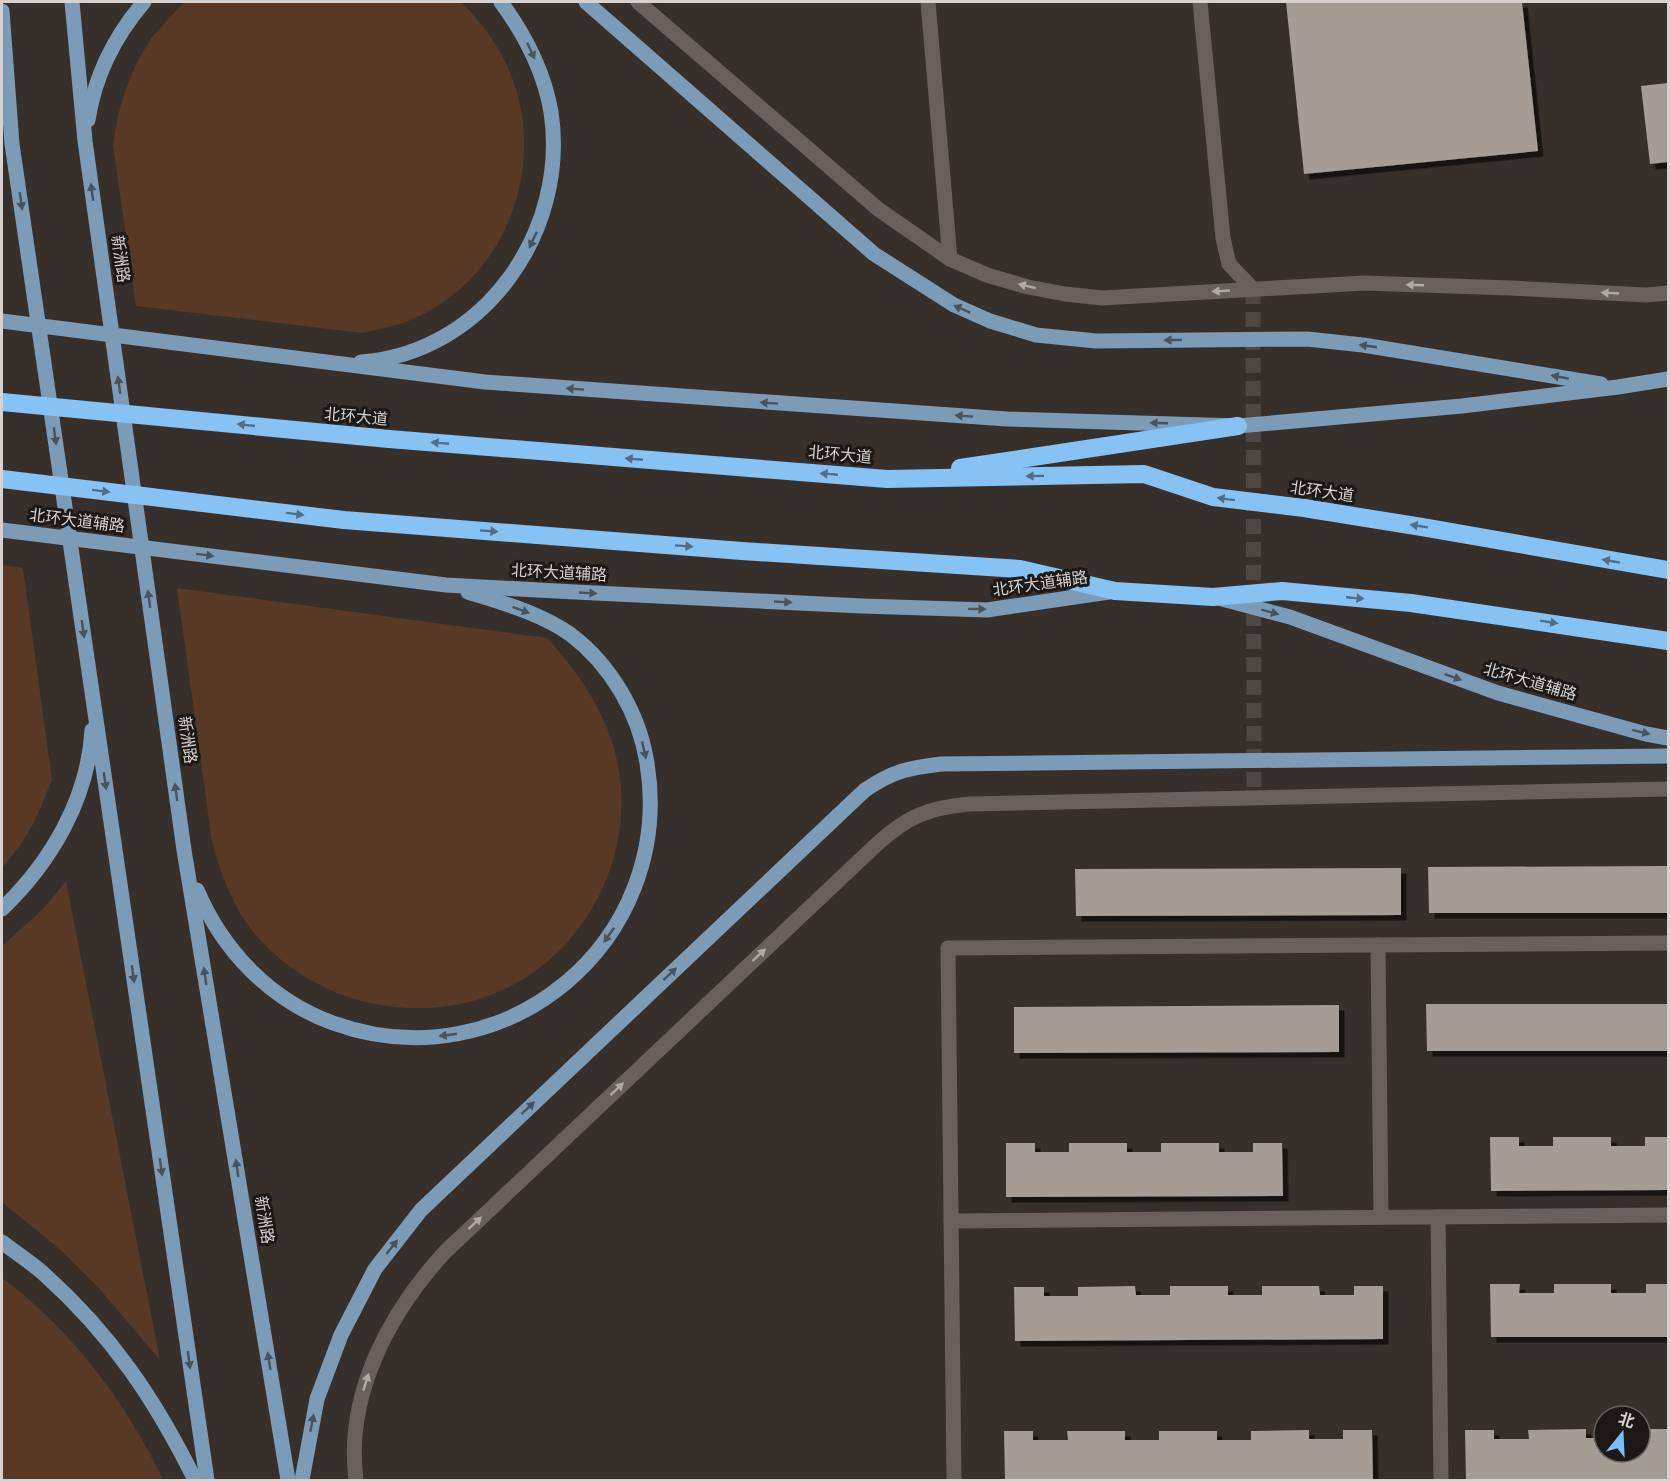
<svg xmlns="http://www.w3.org/2000/svg" width="1670" height="1482" viewBox="0 0 1670 1482" font-family="'Source Sans 3','Noto Sans SC',sans-serif">
<style>
.green{fill:#583926}
.building{fill:#a69c96;filter:url(#shadow)}
.lines{fill:none;stroke-linecap:round;stroke-linejoin:round}
.minor-tunnel{stroke:#4f4743;stroke-width:15;stroke-dasharray:15 8;stroke-linecap:butt}
.minor{stroke:#69605b;stroke-width:15}
.major{stroke:#7b9bb7;stroke-width:15}
.highway{stroke:#87c2f4;stroke-width:18}
.oneway{fill:#47535e}
.oneway2{fill:#b0aaa6}
.oneway3{fill:#526d85}
.labels{text-anchor:middle;dominant-baseline:central;stroke-width:6;stroke-linejoin:round;paint-order:stroke}
.street-label{font-size:16px;fill:#d7d2cf;stroke:#1c1816}
</style>
<defs>
<filter id="shadow"><feDropShadow dx="5.5" dy="5.5" stdDeviation="0" flood-color="#0009"/></filter>
</defs>
<rect width="100%" height="100%" fill="#372f2a"/>
<g class="green">
<path d="M184 2H461C486 26 506 56 516 89 543 179 501 280 415 318 398 326 380 329 362 333L136 306 113 145 118 115 126 88 137 62 152 37Z"/>
<path d="M2 565 23 568 52 780 35 821 19 847 2 868Z"/>
<path d="M177 588 547 638C572 665 593 694 607 728 644 819 607 926 525 978 433 1035 308 1009 245 921 229 897 220 870 212 842Z"/>
<path d="M66 881 160 1360 97 1286 63 1252 2 1202V946L42 910Z"/>
<path d="M2 1278C71 1329 126 1402 163 1480H2Z"/>
</g>
<g class="building">
<path d="M1286 2H1522L1538 151 1304 174Z"/>
<path d="M1668 83V162L1650 164 1641 86Z"/>
<path d="M1668 866V913H1429L1428 867Z"/>
<path d="M1401 868V915L1076 916 1075 869Z"/>
<path d="M1426 1004H1668V1051H1427Z"/>
<path d="M1339 1005V1052L1014 1053V1007Z"/>
<path d="M1490 1137H1519V1146H1553V1137H1611V1146H1645V1137H1668V1190L1491 1191Z"/>
<path d="M1006 1143H1035V1152H1069V1143H1127V1152H1161V1143H1219V1152H1253V1143H1282L1283 1196 1006 1197Z"/>
<path d="M1490 1284H1520L1519 1293H1554V1284H1611V1293H1646V1284H1668V1337H1491Z"/>
<path d="M1135 1286 1136 1295H1170V1286H1228V1295H1262V1286H1319L1320 1295H1354V1286H1383V1339L1015 1341 1014 1287H1044V1296H1078V1287Z"/>
<path d="M1586 1429V1438H1604V1452H1640V1429H1668V1480H1466L1465 1430H1494V1439H1529L1528 1430Z"/>
<path d="M1309 1430V1439H1343V1430H1372L1373 1480H1005L1004 1431H1033V1440H1068L1067 1431H1125V1440H1159V1431H1217V1440H1251V1431Z"/>
</g>
<g class="lines">
<path class="minor-tunnel" d="M1253 289 1254 798"/>
<g class="minor">
<path d="M638 2 878 209 950 259 987 275 1028 287 1065 294 1102 298 1364 283 1510 288 1646 295 1668 293"/>
<path d="M928 2 950 259"/>
<path d="M1200 2 1223 238 1229 264 1253 289"/>
<path d="M1378 945 1381 1217"/>
<path d="M1438 1217 1441 1480"/>
<path d="M951 1221 1668 1215"/>
<path d="M356 1480C345 1395 389 1313 445 1252L877 844C908 816 928 808 969 804L1668 789"/>
<path d="M954 1480 948 948 1668 943"/>
</g>
<g class="major">
<path d="M72 2 85 141 184 850 288 1480"/>
<path d="M586 2 874 254 954 305 990 321 1036 335 1096 341 1307 339 1363 345 1601 384"/>
<path d="M2 11 12 144 207 1480"/>
<path d="M88 120C95 75 115 36 144 2"/>
<path d="M2 321 485 382 1007 419 1238 426 1462 406 1618 387 1668 379"/>
<path d="M361 362C485 353 569 230 551 112 544 71 525 35 501 2"/>
<path d="M2 530 446 585 575 592 862 606 987 610 1109 592"/>
<path d="M1222 599 1290 617 1498 693 1646 734 1668 738"/>
<path d="M197 890C223 951 270 1000 333 1023 504 1085 676 942 647 763 639 713 611 665 570 634 540 613 503 603 468 592"/>
<path d="M2 909C51 862 88 799 92 730"/>
<path d="M2 1242C16 1253 32 1263 45 1275 112 1335 156 1401 195 1480"/>
<path d="M302 1480 317 1399 341 1335 375 1269 421 1210 865 790C893 771 908 768 941 764L1668 756"/>
</g>
<g class="highway">
<path d="M2 402 389 439 887 479 1144 474 1213 497 1304 508 1422 527 1668 570"/>
<path d="M960 468 1238 426"/>
<path d="M2 479 344 520 742 551 1020 569 1115 591 1213 597 1282 591 1411 603 1668 641"/>
</g>
</g>
<defs><path id="oneway-solid" d="M-6-.8H1V-3.2L6.5 0L1 3.2V.8H-6Z" transform="scale(1.5)"/></defs>
<g class="oneway">
<use href="#oneway-solid" transform="translate(531 51) rotate(65)"/>
<use href="#oneway-solid" transform="translate(92 192) rotate(-98)"/>
<use href="#oneway-solid" transform="translate(21 201) rotate(82)"/>
<use href="#oneway-solid" transform="translate(533 240) rotate(115)"/>
<use href="#oneway-solid" transform="translate(962 309) rotate(-156)"/>
<use href="#oneway-solid" transform="translate(1173 340) rotate(179)"/>
<use href="#oneway-solid" transform="translate(1368 346) rotate(-172)"/>
<use href="#oneway-solid" transform="translate(1560 377) rotate(-170)"/>
<use href="#oneway-solid" transform="translate(119 385) rotate(-98)"/>
<use href="#oneway-solid" transform="translate(575 389) rotate(-176)"/>
<use href="#oneway-solid" transform="translate(769 403) rotate(-176)"/>
<use href="#oneway-solid" transform="translate(964 416) rotate(-176)"/>
<use href="#oneway-solid" transform="translate(1159 423) rotate(-178)"/>
<use href="#oneway-solid" transform="translate(55 436) rotate(82)"/>
<use href="#oneway-solid" transform="translate(205 555) rotate(7)"/>
<use href="#oneway-solid" transform="translate(588 593) rotate(3)"/>
<use href="#oneway-solid" transform="translate(149 599) rotate(-98)"/>
<use href="#oneway-solid" transform="translate(783 602) rotate(3)"/>
<use href="#oneway-solid" transform="translate(977 609) rotate(1)"/>
<use href="#oneway-solid" transform="translate(521 610) rotate(21)"/>
<use href="#oneway-solid" transform="translate(1270 612) rotate(15)"/>
<use href="#oneway-solid" transform="translate(83 629) rotate(82)"/>
<use href="#oneway-solid" transform="translate(1453 677) rotate(19)"/>
<use href="#oneway-solid" transform="translate(1641 732) rotate(14)"/>
<use href="#oneway-solid" transform="translate(644 750) rotate(77)"/>
<use href="#oneway-solid" transform="translate(105 781) rotate(82)"/>
<use href="#oneway-solid" transform="translate(176 792) rotate(-98)"/>
<use href="#oneway-solid" transform="translate(609 935) rotate(125)"/>
<use href="#oneway-solid" transform="translate(133 974) rotate(82)"/>
<use href="#oneway-solid" transform="translate(670 974) rotate(-43)"/>
<use href="#oneway-solid" transform="translate(205 976) rotate(-99)"/>
<use href="#oneway-solid" transform="translate(448 1035) rotate(172)"/>
<use href="#oneway-solid" transform="translate(528 1108) rotate(-43)"/>
<use href="#oneway-solid" transform="translate(161 1167) rotate(82)"/>
<use href="#oneway-solid" transform="translate(237 1168) rotate(-99)"/>
<use href="#oneway-solid" transform="translate(392 1247) rotate(-52)"/>
<use href="#oneway-solid" transform="translate(189 1360) rotate(82)"/>
<use href="#oneway-solid" transform="translate(269 1361) rotate(-99)"/>
<use href="#oneway-solid" transform="translate(312 1423) rotate(-79)"/>
</g>
<g class="oneway2">
<use href="#oneway-solid" transform="translate(1415 285) rotate(-178)"/>
<use href="#oneway-solid" transform="translate(1027 286) rotate(-166)"/>
<use href="#oneway-solid" transform="translate(1221 291) rotate(177)"/>
<use href="#oneway-solid" transform="translate(1610 293) rotate(-177)"/>
<use href="#oneway-solid" transform="translate(759 955) rotate(-43)"/>
<use href="#oneway-solid" transform="translate(617 1089) rotate(-43)"/>
<use href="#oneway-solid" transform="translate(475 1223) rotate(-43)"/>
<use href="#oneway-solid" transform="translate(366 1382) rotate(-72)"/>
</g>
<g class="oneway3">
<use href="#oneway-solid" transform="translate(246 425) rotate(-174)"/>
<use href="#oneway-solid" transform="translate(440 443) rotate(-175)"/>
<use href="#oneway-solid" transform="translate(634 459) rotate(-175)"/>
<use href="#oneway-solid" transform="translate(829 474) rotate(-175)"/>
<use href="#oneway-solid" transform="translate(1035 476) rotate(179)"/>
<use href="#oneway-solid" transform="translate(101 491) rotate(7)"/>
<use href="#oneway-solid" transform="translate(1226 499) rotate(-173)"/>
<use href="#oneway-solid" transform="translate(295 514) rotate(7)"/>
<use href="#oneway-solid" transform="translate(1419 526) rotate(-171)"/>
<use href="#oneway-solid" transform="translate(489 531) rotate(4)"/>
<use href="#oneway-solid" transform="translate(684 546) rotate(4)"/>
<use href="#oneway-solid" transform="translate(1611 561) rotate(-170)"/>
<use href="#oneway-solid" transform="translate(1355 598) rotate(5)"/>
<use href="#oneway-solid" transform="translate(1549 622) rotate(9)"/>
</g>
<g class="labels">
<g class="street-label">
<text transform="translate(120 259) rotate(82)">新洲路</text>
<text transform="translate(356 417) rotate(5)">北环大道</text>
<text transform="translate(840 455) rotate(5)">北环大道</text>
<text transform="translate(1322 492) rotate(8)">北环大道</text>
<text transform="translate(77 521) rotate(7)">北环大道辅路</text>
<text transform="translate(559 573) rotate(3)">北环大道辅路</text>
<text transform="translate(1040 584) rotate(-8)">北环大道辅路</text>
<text transform="translate(1530 682) rotate(16)">北环大道辅路</text>
<text transform="translate(187 740) rotate(82)">新洲路</text>
<text transform="translate(264 1220) rotate(81)">新洲路</text>
</g>
</g>
<rect width="1670" height="1482" fill="none" stroke="#d7d2cf" stroke-width="6"/>
<g transform="translate(1622 1434) rotate(18)"><circle r="28" fill="#1c1816" stroke="#676260" stroke-width="1.5"/>
<path d="M0-4.5L10 22L0 15L-10 22Z" fill="#7bbef8"/>
<text y="-9" font-size="16" font-weight="bold" text-anchor="middle" fill="#d7d2cf">北</text>
</g>
</svg>
